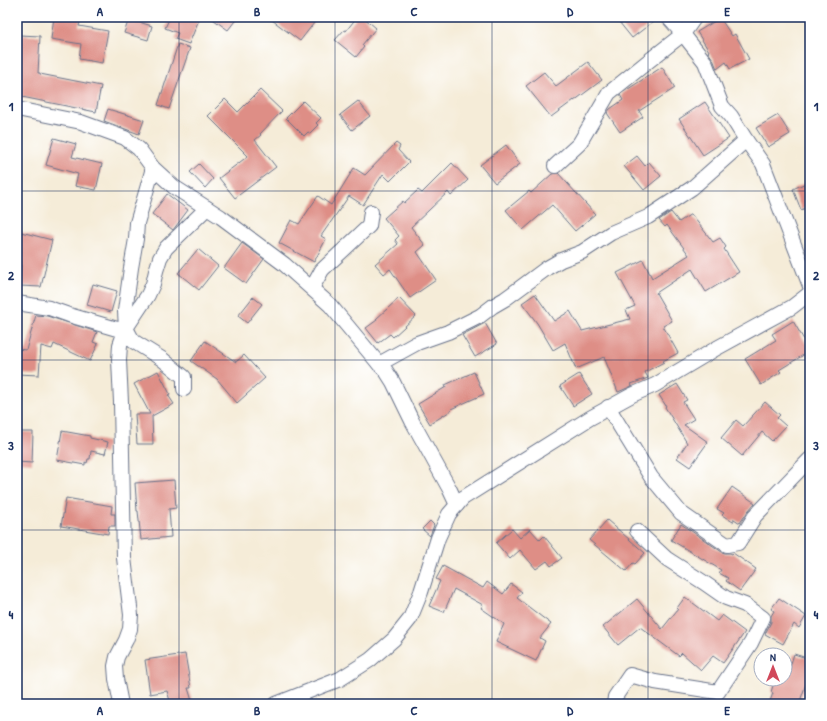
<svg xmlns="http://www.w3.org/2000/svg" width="827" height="721" viewBox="0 0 827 721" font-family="'Patrick Hand',sans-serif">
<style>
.building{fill:#de8e86}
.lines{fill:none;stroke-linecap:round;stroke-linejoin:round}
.minor-casing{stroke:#677189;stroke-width:16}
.minor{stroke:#fff;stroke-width:14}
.grid{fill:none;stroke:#1b2f5e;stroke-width:1;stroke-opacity:0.55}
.neatline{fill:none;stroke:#1b2f5e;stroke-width:1.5}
.grid-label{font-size:13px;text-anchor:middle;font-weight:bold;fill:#1b2f5e}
</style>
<rect width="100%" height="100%" fill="#fff"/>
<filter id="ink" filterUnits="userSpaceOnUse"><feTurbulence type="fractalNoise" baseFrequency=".025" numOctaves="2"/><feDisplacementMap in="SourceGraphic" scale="8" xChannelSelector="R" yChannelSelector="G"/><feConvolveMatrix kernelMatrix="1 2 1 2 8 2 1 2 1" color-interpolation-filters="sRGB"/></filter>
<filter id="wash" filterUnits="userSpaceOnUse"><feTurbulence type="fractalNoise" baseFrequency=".012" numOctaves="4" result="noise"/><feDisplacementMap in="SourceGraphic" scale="16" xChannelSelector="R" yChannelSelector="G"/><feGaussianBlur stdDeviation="0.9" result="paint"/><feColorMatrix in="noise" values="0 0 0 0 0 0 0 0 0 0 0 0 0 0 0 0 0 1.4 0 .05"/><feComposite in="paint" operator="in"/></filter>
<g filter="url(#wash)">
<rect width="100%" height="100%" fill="#f5ecd8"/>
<g id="blocks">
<g class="building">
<path d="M54 17H81L79 26 108 31 102 63 79 59 81 44 51 39Z"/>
<path d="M170 17H200L189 44 175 39 178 33 165 28Z"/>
<path d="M210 17H238L228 30Z"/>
<path d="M268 17H306L314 23 300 41Z"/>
<path d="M357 17H363L376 28 362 45 364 47 356 57 335 40 344 30 346 31Z"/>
<path d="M615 17H659L632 38Z"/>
<path d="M720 18 732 36 735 34 749 59 730 69 726 62 717 69 713 59 708 52 709 51 697 32Z"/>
<path d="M129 19 152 26 148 40 124 33Z"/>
<path d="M20 35 40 36 38 73H40V74L101 86 96 112 17 96V69Z"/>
<path d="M178 44 190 48 169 109 158 105Z"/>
<path d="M588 62 602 80 574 101V100L551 117 526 86 544 72 556 86Z"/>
<path d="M662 67 675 88 639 111 643 117 620 132 607 113 610 109 623 100 620 95 622 93Z"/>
<path d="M260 90 282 111 260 134 261 135 255 140 276 167 235 198 219 178 248 156 208 116 225 99 238 112Z"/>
<path d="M303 101 321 118 316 123 318 125 310 133 308 132 304 136 286 118Z"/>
<path d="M358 101 370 116 352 130 340 115Z"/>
<path d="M705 102 729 138 703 155 679 119Z"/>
<path d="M108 109 144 120 139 134 104 121Z"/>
<path d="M778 115 790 134 768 147 756 128Z"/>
<path d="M54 138 76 144 72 157 102 164 96 190 75 186 78 174 46 165Z"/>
<path d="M396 143 400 146 398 150 409 162 390 181 383 174 363 205 349 196 321 236 326 239 314 262 279 243 291 220 299 224 318 196 331 205 354 168 365 175Z"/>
<path d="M506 145 520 164 495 183 480 165Z"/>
<path d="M637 156 645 166 649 162 661 176 644 190 624 166Z"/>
<path d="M452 163 468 180 451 196 448 192 411 227 425 245 417 252 436 280 410 298 390 269 384 274 375 264 398 244 395 240 399 236 384 218 403 201 404 203 418 190 422 193Z"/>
<path d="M199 164 213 179 205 188 190 172Z"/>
<path d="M558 173 595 214 575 231 552 205 523 230 506 210 529 191 531 193 552 174Z"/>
<path d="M810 181V206L801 210 793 189Z"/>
<path d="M167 194 188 210 173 230 152 214Z"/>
<path d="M671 212 679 222 691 214 713 242 720 238 726 247 724 249 739 272 706 292 692 269 656 293 672 321 663 326 678 353 663 361 664 362 645 372 648 378 631 384 632 386 618 392 604 357 576 369 565 343 553 350 537 323 522 303 535 294 554 321 570 311 582 331 630 319 626 310 635 306 617 273 643 260 652 278 689 255 667 225 665 227 659 220Z"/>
<path d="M17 231 52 240 41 287 20 286 21 261H17Z"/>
<path d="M242 243 264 259 246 284 224 268Z"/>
<path d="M198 249 218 266 199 290 178 273Z"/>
<path d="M93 284 117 291 111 312 87 305Z"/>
<path d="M253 297 262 304 247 323 238 316Z"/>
<path d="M399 298 416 316 393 337 390 334 378 343 366 328 377 320 376 319Z"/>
<path d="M36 315 47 316 97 332 93 342 98 344 90 361 54 344 52 349 41 346 39 375 17 374V349L26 350Z"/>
<path d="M793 321 810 350V351L779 370 781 372 761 385 745 359 776 340 772 334Z"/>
<path d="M485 323 497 344 475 357 462 335Z"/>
<path d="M205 341 236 362 244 355 265 378 237 403 217 379 191 361Z"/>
<path d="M158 371 170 394 168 395 174 404 152 416 153 444H137L135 414H150L134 384Z"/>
<path d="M474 372 484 394 451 409 452 410 430 424 418 404 446 387 445 385Z"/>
<path d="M579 374 592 394 573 406 560 386Z"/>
<path d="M677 384 687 400 683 402 694 419 684 425 708 442 690 467 677 458 687 443 665 407 666 406 659 395Z"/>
<path d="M765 402 780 415 777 418 786 426 772 441 762 432 742 456 721 438 736 420 743 426Z"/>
<path d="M62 431 90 436V438L108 442 105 454 91 451 90 459H88L87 463 85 462V465L57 460Z"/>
<path d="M17 432H33L32 463 17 462Z"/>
<path d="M174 480 176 508 169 509 171 537 141 540 138 511H137L135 483Z"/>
<path d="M732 487 755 503 748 511 740 523 734 519 733 522 722 515 724 513 717 509Z"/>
<path d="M66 498 112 506 111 514H115V526H109L108 534 61 526Z"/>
<path d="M607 520 645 553 635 564 633 563 626 571 589 540Z"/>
<path d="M430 521 434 525 430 536 422 529Z"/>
<path d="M681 524 722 552 725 553H730L732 554 733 553 756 569 740 591 726 581 728 578 719 573 721 570 671 540Z"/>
<path d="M512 529 520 538 530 529 540 540 544 536 562 558 551 566 547 561 536 569 520 550 510 559 496 543Z"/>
<path d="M443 566 483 588 487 582 503 594 511 584 522 592 517 598 551 624 540 638 545 641 536 661 496 642 504 624 481 608 483 605 454 589 444 612 429 606 440 581 436 579Z"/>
<path d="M685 597 717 621 722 615 745 632 723 663 713 656 701 670 682 653 679 656 640 627 618 645 603 627 637 599 662 629 678 609 677 608Z"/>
<path d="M779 598 806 616 799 628 794 624 783 644 765 634 771 622V616L774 611 771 609Z"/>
<path d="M185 654 191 688H188L193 704H171L167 691 150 694 145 660Z"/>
<path d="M794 654 810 659V686L806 684 799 704H769L773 693 771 692 775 679H786Z"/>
</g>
</g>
</g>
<g filter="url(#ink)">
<use href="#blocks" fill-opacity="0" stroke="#677189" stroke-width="1"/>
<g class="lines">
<g class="minor-casing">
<g id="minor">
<path d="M668 17 683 34 705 62 722 106 731 116 746 140 763 164 810 286"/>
<path d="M17 109 81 122 125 138 139 149 153 168 174 187 221 217 284 264 330 305 379 364 386 371 393 382 412 421 449 488 457 505"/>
<path d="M555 166 579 144 609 93 646 63 683 34 695 17"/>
<path d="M312 288 322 270 369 226 371 212"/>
<path d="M17 303 49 308 69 315 117 329 126 328 125 311 131 268 136 239 137 223 153 168"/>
<path d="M126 328 133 341 162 359 184 377V389"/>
<path d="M379 364 417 343 448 332 480 316 493 306 505 299 547 268 561 260 582 252 611 233 648 217 692 188 746 140"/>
<path d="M608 407 651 477 681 513 727 545 738 543 755 516 810 459"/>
<path d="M121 704 116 679 115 666 117 657 126 640 130 629 131 615 124 558 121 402 119 360 120 345 126 328 148 295 153 284 156 271 160 258 166 248 207 208"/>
<path d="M276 704 340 679 370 660 394 639 410 619 421 592 438 538 449 514 463 498 590 418 632 395 655 385 717 348 792 307 810 293"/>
<path d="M614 704 615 697 630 675 655 682 718 692 751 643 763 618 745 605 726 598 703 582 667 559 637 531"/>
</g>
</g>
<use href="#minor" class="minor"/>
</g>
</g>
<path class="grid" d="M179 17V704M335 17V704M492 17V704M648 17V704M17 191H810M17 360H810M17 530H810"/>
<rect width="827" height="721" fill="none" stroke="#fff" stroke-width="44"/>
<g transform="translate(773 667)"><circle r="19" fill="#ffffff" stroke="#a4acbf"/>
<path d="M0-3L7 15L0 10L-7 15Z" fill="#d1495b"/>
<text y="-6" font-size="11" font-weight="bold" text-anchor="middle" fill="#1b2f5e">N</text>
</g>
<rect x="22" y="22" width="783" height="677" class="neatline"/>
<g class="grid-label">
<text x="100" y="16">A</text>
<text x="257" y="16">B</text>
<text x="414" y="16">C</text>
<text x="570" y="16">D</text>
<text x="727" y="16">E</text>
<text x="11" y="111">1</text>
<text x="816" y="111">1</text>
<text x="11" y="280">2</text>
<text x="816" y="280">2</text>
<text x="11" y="450">3</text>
<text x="816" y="450">3</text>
<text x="11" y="619">4</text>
<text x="816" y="619">4</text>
<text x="100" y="715">A</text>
<text x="257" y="715">B</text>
<text x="414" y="715">C</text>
<text x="570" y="715">D</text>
<text x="727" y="715">E</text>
</g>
</svg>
